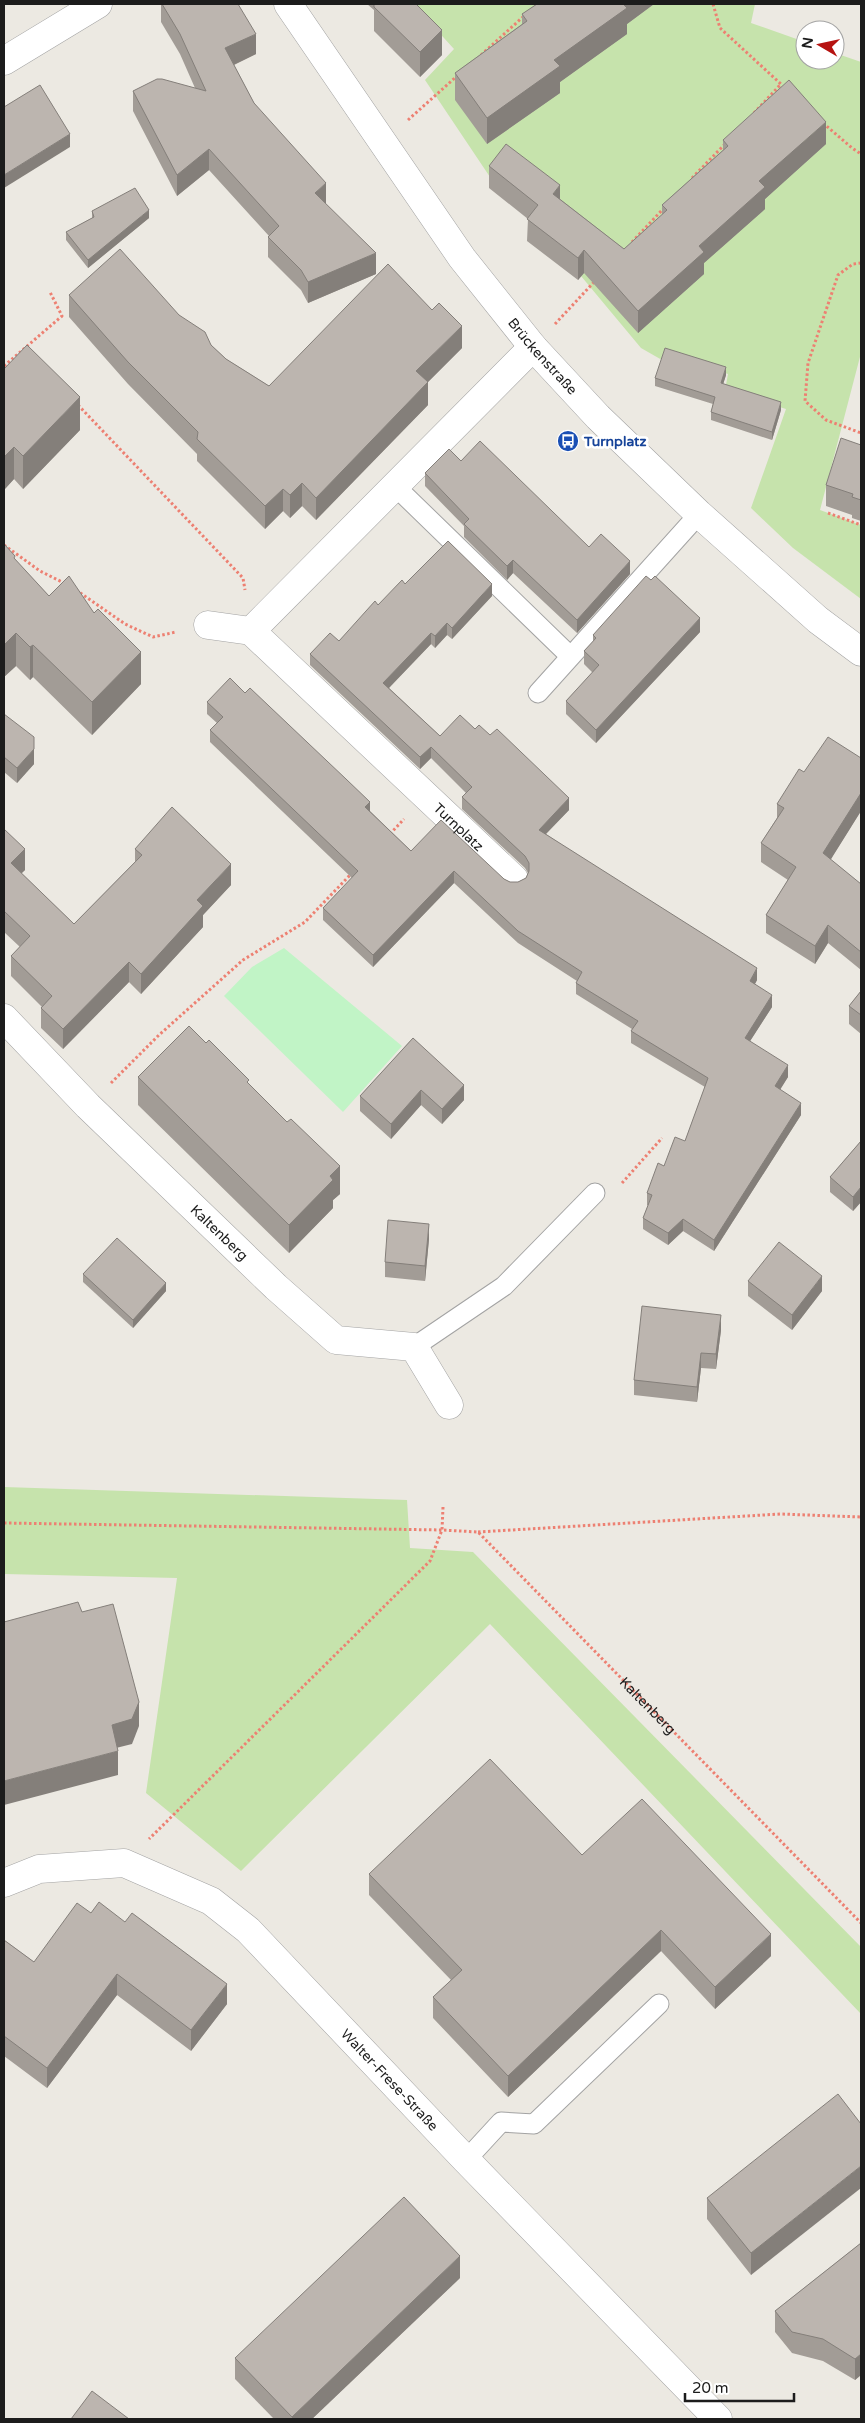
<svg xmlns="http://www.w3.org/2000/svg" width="865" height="2423" viewBox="0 0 865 2423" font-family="'Varela Round',sans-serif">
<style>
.grass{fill:#c6e3ac}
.park{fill:#c1f4c6}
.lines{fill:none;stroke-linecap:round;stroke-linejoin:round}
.service-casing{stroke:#a3a3a3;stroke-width:21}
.minor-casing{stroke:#a3a3a3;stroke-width:29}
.tertiary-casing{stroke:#a3a3a3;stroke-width:29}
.path{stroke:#ed8072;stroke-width:3;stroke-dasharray:2.5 2.5;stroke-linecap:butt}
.service{stroke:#fff;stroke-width:19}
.minor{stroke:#fff;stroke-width:28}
.tertiary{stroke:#fff;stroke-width:28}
.wall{fill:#a29c96}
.shaded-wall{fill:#847f7a}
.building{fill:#bcb5af;stroke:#847f7a}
.labels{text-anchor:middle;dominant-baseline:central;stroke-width:5;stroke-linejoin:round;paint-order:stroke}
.street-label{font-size:14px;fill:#1c1c1c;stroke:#fff}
.transit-label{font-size:14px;font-weight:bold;fill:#164399;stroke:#fff;text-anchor:start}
</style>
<rect width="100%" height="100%" fill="#ece9e2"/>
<g class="grass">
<path d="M413 4H755L751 23 805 42V60H835V53L861 62V353L820 510 861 525V599L793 548 751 508 786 409 725 390 728 374 665 354 662 360 641 348 581 276 600 253 492 180 425 80 454 49Z"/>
<path d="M4 1487 407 1500 410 1548 473 1552 861 1947V2014L490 1624 241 1871 146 1793 177 1578 4 1574Z"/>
</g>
<path class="park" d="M284 948 402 1046 343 1112 224 996 252 967Z"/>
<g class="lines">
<g class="service-casing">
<g id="service">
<path d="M395 486 570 656"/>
<path d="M538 693 699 514"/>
<path d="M414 1347 504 1286 595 1193"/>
<path d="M466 2160 501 2122 534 2124 659 2004"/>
</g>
</g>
<g class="minor-casing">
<g id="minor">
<path id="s2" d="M288 4 462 258 533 347 598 417 699 514 818 620 861 652"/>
<path id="s3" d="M208 625 251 631 514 879"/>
<path d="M251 631 533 347"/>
<path id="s4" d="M4 1018 88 1106 276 1287 336 1340 414 1347 449 1405"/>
<path id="s5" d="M4 1883 39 1869 124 1863 211 1901 248 1930 466 2160 718 2419"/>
</g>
</g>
<g class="tertiary-casing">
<path id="tertiary" d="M4 61 98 4"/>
</g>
<g class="path">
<path d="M713 4 720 28 782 85"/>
<path d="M481 55 524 16"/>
<path d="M754 113 781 84"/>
<path d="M408 120 457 76"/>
<path d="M823 123 852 148 861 154"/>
<path d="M692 178 726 143"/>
<path d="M632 242 664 208"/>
<path d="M861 263 853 264 838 275 808 363 805 401 826 420 861 433"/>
<path d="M555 324 595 281"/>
<path d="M4 366 62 316 50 292"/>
<path d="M78 405 243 578 245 590"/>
<path d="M828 513 861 525"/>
<path d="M4 545 40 571 66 584"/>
<path d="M76 590 125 624 153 637 176 632"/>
<path d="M390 834 404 819"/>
<path d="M111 1083 159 1035 243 960 305 922 352 873"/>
<path d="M622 1183 662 1138"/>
<path id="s1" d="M443 1507 442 1530 478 1532 861 1923"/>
<path d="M4 1523 442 1530 430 1561 149 1839"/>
<path d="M478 1532 780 1514 861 1517"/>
</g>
<use href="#service" class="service"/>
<use href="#minor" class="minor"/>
<use href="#tertiary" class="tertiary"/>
</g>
<g class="wall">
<path d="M161 4H238L256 54 234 65 254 103 376 274 308 303 301 290 268 257V237L269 236 209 170 177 196 133 111V91L195 88 180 54 161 22Z"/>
<path d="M367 4H416L442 55 420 77 374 31V10Z"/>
<path d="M537 4H654L627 24V34L560 82V93L487 144 455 100V73L522 24V14Z"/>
<path d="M723 140 826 144 765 199V209L704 263V274L638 333 584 273 578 280 527 241 528 219 489 188V166L560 199 624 249 662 215V205L723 150Z"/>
<path d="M92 211 149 218 88 268 66 240V232L92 218Z"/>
<path d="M69 295 179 315 226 359 269 386 462 348 428 382V405L316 520 302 506 290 518 283 511 265 529 197 461V454L128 384 69 317Z"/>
<path d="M4 369 80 430 23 489 14 479 4 490Z"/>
<path d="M726 375 723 384 781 410 772 440 711 420V412L713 404 655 386V378Z"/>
<path d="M861 445V521L852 518V515L826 506V485Z"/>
<path d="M461 461 630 574 577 633 513 573 507 580 464 537V526L425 486V473Z"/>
<path d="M4 544 15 560 49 596 141 684 92 735 33 677 30 680 16 666 4 677Z"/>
<path d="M405 584 492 596 452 639 447 635 435 648 431 644 389 688 440 736 475 729 569 810 546 834 757 980 755 984 772 1007 750 1041 788 1077 780 1089 801 1115 714 1251 683 1231 668 1245 643 1229V1218L648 1205H647V1193L664 1166 685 1141 705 1087 631 1043V1031L632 1029 576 994V983L577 981 518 943 454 883 373 967 323 920V908L352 878 210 742V730L217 723 207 714V702L370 811 411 851 504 879 510 882H518L526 878 528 873 525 868 462 809V797L466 793 431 758 420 769 310 665V654L339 641 378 605Z"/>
<path d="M700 632 596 743 566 714V701L593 673 584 664V651L593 642V635Z"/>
<path d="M4 714 34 764 17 783 4 772Z"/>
<path d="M861 758V811L830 860 861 884V970L828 943 815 964 766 933V915L788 880 761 862V843L777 818V804L804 772Z"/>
<path d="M4 829 25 870 21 873 74 924 135 862V849L231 885 203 915V927L141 994 129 982 63 1049 41 1028V1008L42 1007 11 976V956L20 947 4 932Z"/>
<path d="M861 991V1034L849 1024V1006Z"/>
<path d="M413 1038 464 1100 442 1124 421 1105 391 1139 360 1111V1096Z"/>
<path d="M138 1077 249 1084 340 1194 333 1200V1208L289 1253 138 1105Z"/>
<path d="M861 1141V1202L853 1211 830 1192V1177Z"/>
<path d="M429 1239 425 1281 385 1277V1262Z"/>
<path d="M83 1274 166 1291 133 1328 83 1282Z"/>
<path d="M748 1281 822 1291 792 1330 748 1296Z"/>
<path d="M721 1330 716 1369 701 1368 697 1402 634 1395V1380Z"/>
<path d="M582 1855 771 1956 715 2009 661 1951 508 2097 433 2018V1997L451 1980 369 1895V1874Z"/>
<path d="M91 1913 227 2004 191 2051 117 1995 47 2088 4 2056V1940L34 1962Z"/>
<path d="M861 2124 751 2275 707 2219V2198Z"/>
<path d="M861 2243V2375L855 2380 823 2361 792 2353 775 2332V2311Z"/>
<path d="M460 2278 312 2419H274L235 2379V2358Z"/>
</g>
<g class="shaded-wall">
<path d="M622 4H654L627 24V34L560 82V93L487 144V118L554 60Z"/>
<path d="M442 30V55L420 77V52Z"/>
<path d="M256 34V54L225 69V48Z"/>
<path d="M826 122V144L765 199V209L704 263V274L638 333V311L759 181Z"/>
<path d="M70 134V147L4 188V175Z"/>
<path d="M209 149V170L177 196V175Z"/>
<path d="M326 183V203L315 214V193Z"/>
<path d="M560 185V207L553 194Z"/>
<path d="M149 210V218L88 268V260Z"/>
<path d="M584 250V273L578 280V258Z"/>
<path d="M376 253V274L308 303V282Z"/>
<path d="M462 326V348L416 394V371Z"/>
<path d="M726 367V375L721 391V383Z"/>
<path d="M428 382V405L316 520V498Z"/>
<path d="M80 397V430L23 489V456Z"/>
<path d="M781 402V410L772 440V432Z"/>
<path d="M14 447V479L4 490V457Z"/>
<path d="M302 483V506L290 518V495Z"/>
<path d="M283 489V511L265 529V506Z"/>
<path d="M513 560V573L507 580V566Z"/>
<path d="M630 561V574L577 633V620Z"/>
<path d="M492 584V596L452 639V628Z"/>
<path d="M700 618V632L596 743V730Z"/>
<path d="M447 623V635L435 648V636Z"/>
<path d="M16 633V666L4 677V645Z"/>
<path d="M431 633V644L383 694V683Z"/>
<path d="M33 645V677L30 680V647Z"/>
<path d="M141 652V684L92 735V702Z"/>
<path d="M431 747V758L420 769V757Z"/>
<path d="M34 749V764L17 783V768Z"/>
<path d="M861 793V811L823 872V853Z"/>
<path d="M569 798V810L539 841V830Z"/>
<path d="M370 802V814L365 807Z"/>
<path d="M25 849V870L11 884V863Z"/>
<path d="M231 864V885L203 915V927L141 994V974L197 900Z"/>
<path d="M454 871V883L373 967V955Z"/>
<path d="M828 925V943L815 964V946Z"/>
<path d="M129 962V982L63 1049V1029Z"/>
<path d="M757 968V980L750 993V981Z"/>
<path d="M772 995V1007L745 1049V1038Z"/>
<path d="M788 1065V1077L775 1098V1086Z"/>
<path d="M5 1083V1104L4 1105V1084Z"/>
<path d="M464 1085V1100L442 1124V1109Z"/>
<path d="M421 1090V1105L391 1139V1124Z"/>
<path d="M801 1103V1115L714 1251V1240Z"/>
<path d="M340 1166V1194L333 1200V1208L289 1253V1225L330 1176Z"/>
<path d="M861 1187V1202L853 1211V1197Z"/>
<path d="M683 1219V1231L668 1245V1233Z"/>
<path d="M429 1224V1239L425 1281V1266Z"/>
<path d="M822 1276V1291L792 1330V1315Z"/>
<path d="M166 1283V1291L133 1328V1320Z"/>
<path d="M721 1315V1330L716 1369V1354Z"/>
<path d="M701 1353V1368L697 1402V1387Z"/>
<path d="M139 1702V1726L132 1744 112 1749V1725Z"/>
<path d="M118 1751V1775L4 1805V1781Z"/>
<path d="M661 1930V1951L508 2097V2076Z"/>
<path d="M771 1934V1956L715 2009V1987Z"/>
<path d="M117 1974V1995L47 2088V2068Z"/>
<path d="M227 1984V2004L191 2051V2030Z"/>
<path d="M861 2166V2188L751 2275V2253Z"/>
<path d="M460 2256V2278L312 2419H292V2417Z"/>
<path d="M861 2354V2375L855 2380V2359Z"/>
</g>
<g class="building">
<path d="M162 4H238L256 34 225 48 254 103 326 183 315 193 376 253 308 282 301 270 268 237 279 226 209 149 177 175 133 91 157 79H162L206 91 180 34Z"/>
<path d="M374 4H416L442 30 420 52 374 7Z"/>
<path d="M537 4H623L627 8 554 60 560 66 487 118 455 73 527 21 522 14Z"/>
<path d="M789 80 826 122 759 181 765 187 699 246 704 252 638 311 584 250 578 258 527 219 538 205 489 166 506 144 560 185 553 194 624 249 667 210 662 205 728 146 723 140Z"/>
<path d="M40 85 70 134 4 175V107Z"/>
<path d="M135 188 149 210 88 260 66 232 94 217 92 211Z"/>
<path d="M120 249 179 315 205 332 211 345 226 359 269 386 388 264 432 310 439 303 462 326 416 371 428 382 316 498 302 483 290 495 283 489 265 506 197 439 198 432 128 362 69 295Z"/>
<path d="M27 345 80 397 23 456 14 447 4 457V369Z"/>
<path d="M665 348 726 367 721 383 781 402 772 432 711 412 715 397 655 378Z"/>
<path d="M841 438 861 445V500L852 497 853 494 826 485Z"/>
<path d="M480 441 589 547 601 534 630 561 577 620 513 560 507 566 464 524 469 519 425 473 449 449 461 461Z"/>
<path d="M448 541 492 584 452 628 447 623 435 636 431 633 383 683 440 736 460 715 475 729 479 725 490 735 497 729 569 798 539 830 757 968 750 981 772 995 745 1038 788 1065 775 1086 801 1103 714 1240 683 1219 668 1233 643 1218 652 1195 647 1193 658 1163 664 1166 675 1137 685 1141 708 1078 631 1031 638 1021 576 983 582 972 518 931 454 871 373 955 323 908 358 871 210 730 223 717 207 702 230 678 245 693 250 688 346 779 370 802 365 807 411 851 441 820 504 879 510 882H518L526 878 529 871V863L525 856 462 797 472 787 431 747 420 757 310 654 330 633 339 641 375 601 378 605 402 580 405 584Z"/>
<path d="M4 544 15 556 14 558 49 596 69 576 94 613 98 609 141 652 92 702 33 645 30 647 16 633 4 645Z"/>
<path d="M646 576 651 580 655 576 700 618 596 730 566 701 599 665 584 651 596 638 593 635Z"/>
<path d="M4 714 34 737V749L17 768 4 757Z"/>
<path d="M828 737 861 758V793L823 853 861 884V952L828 925 815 946 766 915 796 867 761 843 784 808 777 804 799 769 804 772Z"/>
<path d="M172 807 231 864 197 900 203 906 141 974 129 962 63 1029 41 1008 52 996 11 956 30 936 4 911V829L25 849 11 863 74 924 142 855 135 849Z"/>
<path d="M861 991V1015L849 1006Z"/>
<path d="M189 1026 206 1043 209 1040 249 1080 247 1082 287 1122 291 1119 340 1166 330 1176 333 1180 289 1225 138 1077Z"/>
<path d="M413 1038 464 1085 442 1109 421 1090 391 1124 360 1096Z"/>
<path d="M861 1141V1187L853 1197 830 1177Z"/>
<path d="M388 1220 429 1224 425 1266 385 1262Z"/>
<path d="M117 1238 166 1283 133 1320 83 1274Z"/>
<path d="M779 1242 822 1276 792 1315 748 1281Z"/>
<path d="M642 1306 721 1315 716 1354 701 1353 697 1387 634 1380Z"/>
<path d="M78 1602 82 1612 113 1604 139 1702 132 1719 112 1725 118 1751 4 1781V1622Z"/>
<path d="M490 1759 582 1855 642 1799 771 1934 715 1987 661 1930 508 2076 433 1997 462 1970 369 1874Z"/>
<path d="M99 1902 125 1922 132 1913 227 1984 191 2030 117 1974 47 2068 4 2036V1940L34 1962 77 1903 91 1913Z"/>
<path d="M838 2094 861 2124V2166L751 2253 707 2198Z"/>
<path d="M404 2197 460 2256 292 2417 235 2358Z"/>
<path d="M861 2243V2354L855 2359 823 2339 792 2332 775 2311Z"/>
<path d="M92 2391 129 2419H71Z"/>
</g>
<defs>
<g id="bus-disc" transform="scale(1.125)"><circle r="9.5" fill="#1a4fb4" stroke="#fff"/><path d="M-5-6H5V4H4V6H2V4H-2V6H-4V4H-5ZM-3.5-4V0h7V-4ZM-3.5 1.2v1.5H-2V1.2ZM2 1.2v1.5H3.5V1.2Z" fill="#fff"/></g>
</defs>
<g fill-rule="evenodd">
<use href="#bus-disc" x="568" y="441"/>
</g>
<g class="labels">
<g class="street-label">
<text stroke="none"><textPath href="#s2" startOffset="435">Brückenstraße</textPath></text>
<text stroke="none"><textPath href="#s3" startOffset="329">Turnplatz</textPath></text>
<text stroke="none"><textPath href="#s4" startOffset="304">Kaltenberg</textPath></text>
<text stroke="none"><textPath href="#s1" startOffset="302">Kaltenberg</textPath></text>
<text stroke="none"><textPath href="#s5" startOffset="471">Walter-Frese-Straße</textPath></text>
</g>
<g class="transit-label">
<text x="584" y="441">Turnplatz</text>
</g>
</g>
<rect width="865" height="2423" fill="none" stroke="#1c1c1c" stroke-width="10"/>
<g transform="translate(820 45) rotate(279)"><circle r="24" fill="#ffffff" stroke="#a4a4a4"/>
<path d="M0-4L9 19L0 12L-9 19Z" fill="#b61311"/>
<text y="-8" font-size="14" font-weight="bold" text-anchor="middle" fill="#1c1c1c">N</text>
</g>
<path d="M685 2393v8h109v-8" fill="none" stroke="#1c1c1c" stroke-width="2.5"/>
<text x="692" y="2393" font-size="15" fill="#1c1c1c" stroke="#ffffff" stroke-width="4" paint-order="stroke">20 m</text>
</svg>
